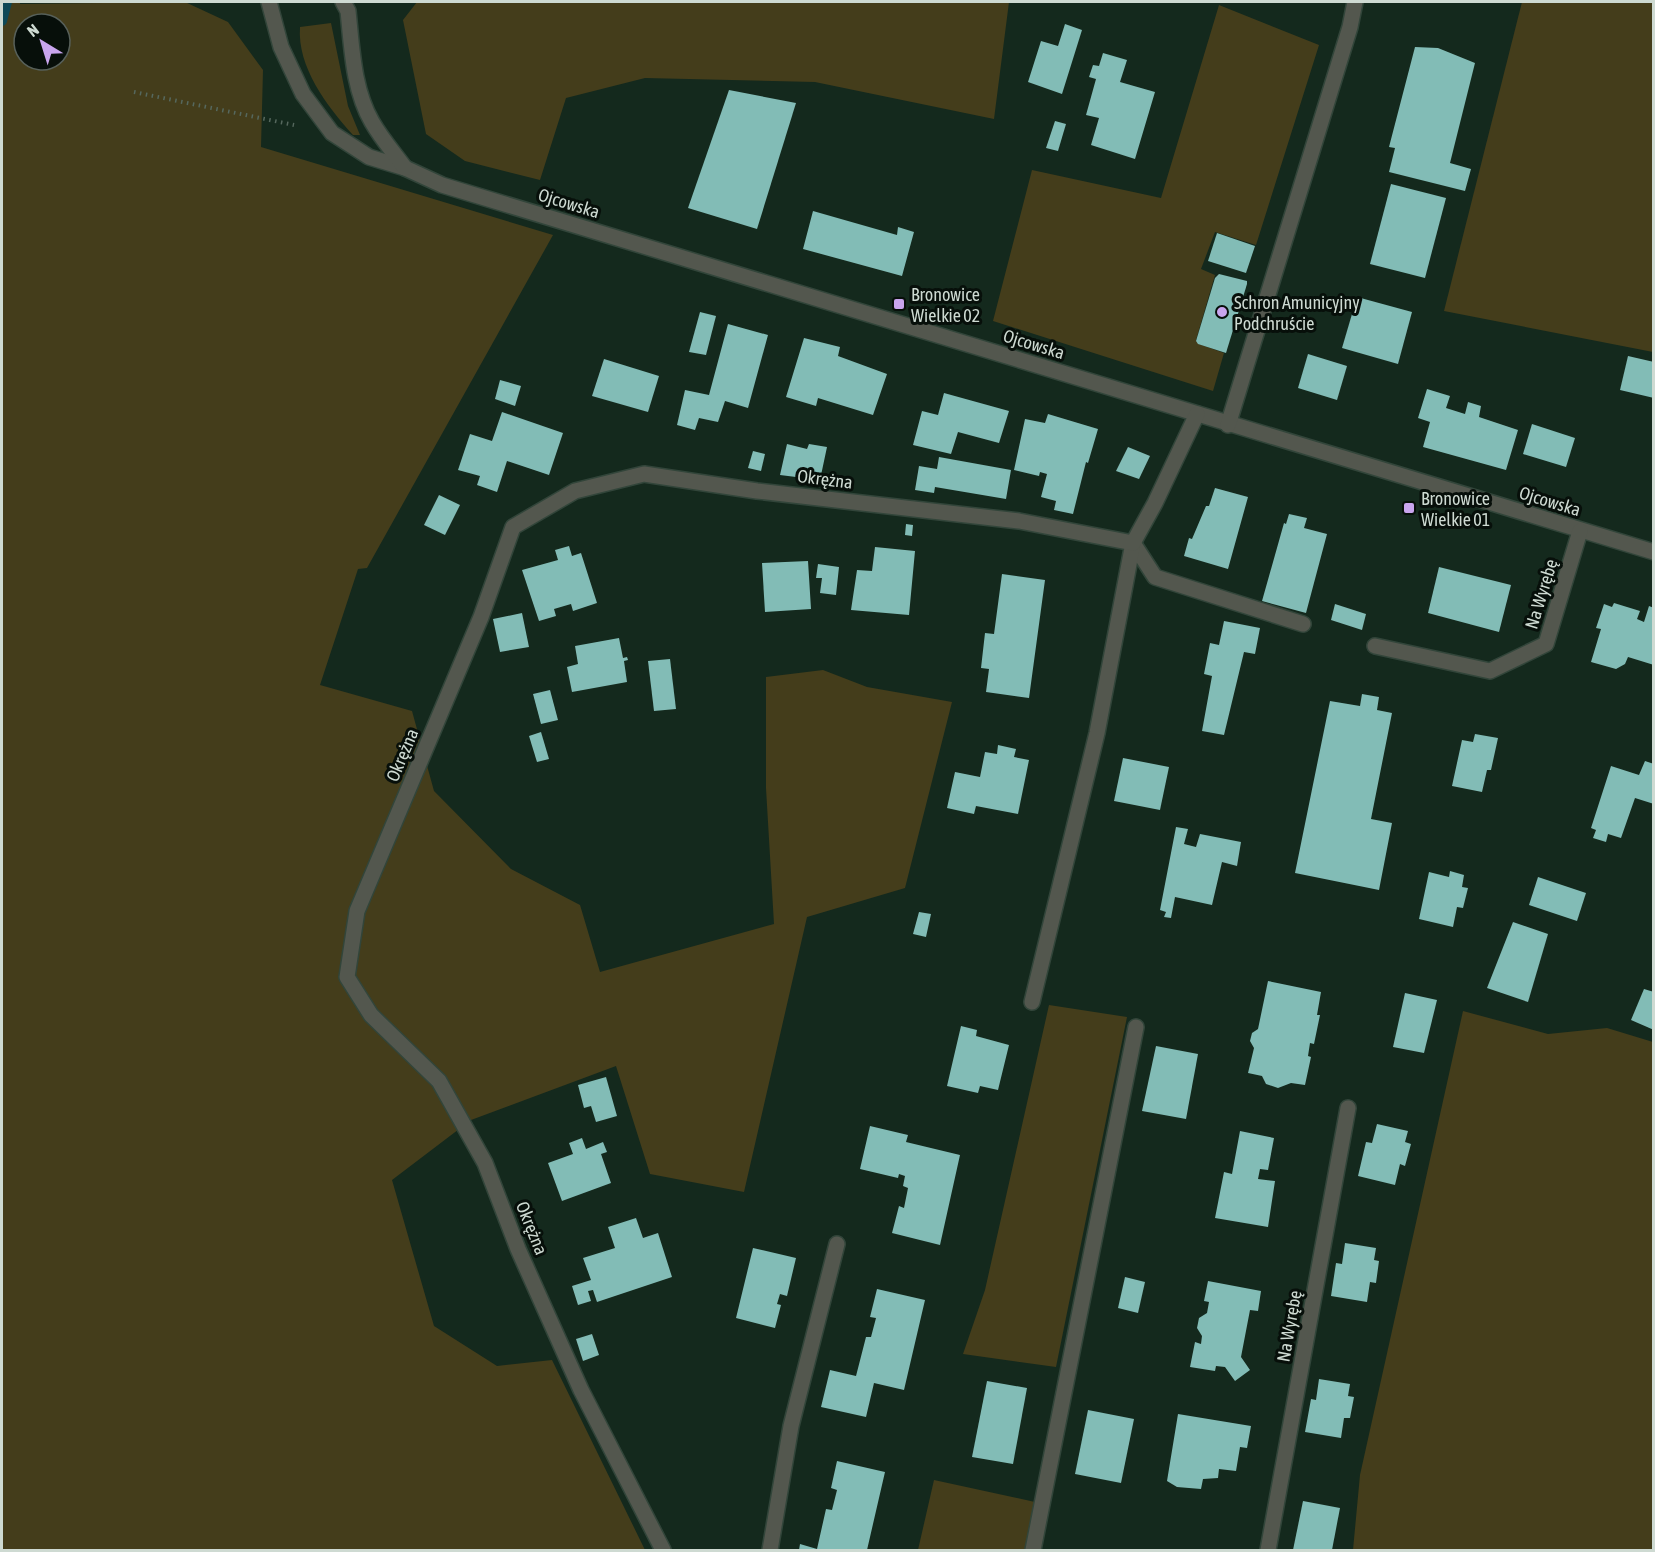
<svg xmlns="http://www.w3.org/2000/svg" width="1655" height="1552" viewBox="0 0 1655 1552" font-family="'Asap Condensed',sans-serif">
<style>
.green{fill:#443d1b;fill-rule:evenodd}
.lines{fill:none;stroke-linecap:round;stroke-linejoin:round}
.stream{stroke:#0e4957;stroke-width:10}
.building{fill:#82bcb6}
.minor-casing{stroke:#32453a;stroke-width:18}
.path{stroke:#56685e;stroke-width:4;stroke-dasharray:1.5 4.5;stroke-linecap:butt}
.minor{stroke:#53574e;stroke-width:15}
.poi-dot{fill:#c9a5ee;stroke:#070f0a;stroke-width:2}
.labels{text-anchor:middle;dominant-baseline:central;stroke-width:6;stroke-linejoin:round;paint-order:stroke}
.street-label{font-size:18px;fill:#cedad2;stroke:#070f0a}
.poi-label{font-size:18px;fill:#cedad2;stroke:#070f0a;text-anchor:start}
</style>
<rect width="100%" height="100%" fill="#14291d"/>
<g class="green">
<path d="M2 2H20V4L185 2 228 22 263 70 261 147 553 235 367 568 358 569 320 685 412 711 434 791 511 869 580 905 600 972 774 924 766 788V677L823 670 867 687 952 702 905 888 807 917 744 1192 650 1174 616 1066 471 1120 392 1180 434 1326 497 1366 552 1360 645 1550H2ZM24 24H60V60H24Z"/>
<path d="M417 2H1009L994 119 815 82 645 78 566 98 540 180 465 161 426 134 403 20Z"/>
<path d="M1522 2H1653V352L1444 311Z"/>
<path d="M1219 5 1319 45 1256 245 1215 232 1201 269 1215 275 1196 340 1199 344 1224 353 1213 391 993 321 1032 170 1161 198Z"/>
<path d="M331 23 348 106 360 135H353C327 106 297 67 300 27Z"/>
<path d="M1049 1005 1127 1017 1056 1367 963 1354 985 1290Z"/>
<path d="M1463 1011 1548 1034 1607 1028 1653 1042V1550H1353L1360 1475Z"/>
<path d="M934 1480 1035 1502 1025 1550H918Z"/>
</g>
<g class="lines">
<path class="stream" d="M2 21 7 2"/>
</g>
<g class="building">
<path d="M1065 24 1082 30 1062 94 1028 82 1041 41 1058 46Z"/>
<path d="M1415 47 1438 48 1475 63 1450 163 1471 169 1465 191 1389 172 1395 148 1389 147Z"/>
<path d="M1103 53 1127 60 1120 82 1155 92 1135 159 1091 145 1099 118 1086 115 1096 79 1089 77 1093 65 1099 66Z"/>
<path d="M729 90 796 103 757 229 688 208Z"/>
<path d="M1055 121 1066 124 1058 151 1046 148Z"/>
<path d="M1391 184 1446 198 1425 278 1370 264Z"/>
<path d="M813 211 897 235 898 227 914 232 902 276 803 249Z"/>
<path d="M1217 233 1255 246 1246 273 1208 261Z"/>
<path d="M1219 274 1247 281V284L1226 353 1198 344 1196 341 1215 278Z"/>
<path d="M1357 297 1412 312 1398 364 1342 348Z"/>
<path d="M700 312 716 316 706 355 689 352Z"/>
<path d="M728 324 768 335 748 408 725 401 718 422 699 418 695 430 677 425 685 390 709 395Z"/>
<path d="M804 338 840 347 838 356 887 374 873 415 818 398 816 406 786 397Z"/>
<path d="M1308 354 1347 366 1337 400 1298 388Z"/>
<path d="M1628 356 1654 362V398L1620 390Z"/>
<path d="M604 359 659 376 648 412 592 396Z"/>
<path d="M500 380 521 386 515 406 495 399Z"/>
<path d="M1427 389 1450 396 1446 408 1465 414 1468 402 1481 406 1479 417 1518 430 1506 470 1423 447 1430 422 1418 418Z"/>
<path d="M944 393 1009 411 999 443 958 432 951 454 913 445 922 411 938 415Z"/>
<path d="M502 412 563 433 549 475 507 461 497 492 477 485 480 476 458 470 470 434 492 441Z"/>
<path d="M1048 414 1098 429 1088 463 1086 462 1073 514 1054 510 1056 501 1041 497 1047 474 1040 472 1039 476 1014 470 1025 419 1045 423Z"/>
<path d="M1532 424 1575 438 1566 467 1523 454Z"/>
<path d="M787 444 807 449 809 444 827 447 820 480 780 475Z"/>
<path d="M1128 447 1150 456 1139 479 1116 471Z"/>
<path d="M753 451 765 454 761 471 748 468Z"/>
<path d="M939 457 1011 470 1006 499 935 487 934 493 915 490 919 466 937 469Z"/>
<path d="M1215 488 1248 497 1228 569 1184 556 1189 538 1192 539 1206 506H1209Z"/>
<path d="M439 495 460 505 445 535 424 525Z"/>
<path d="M1289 514 1307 518 1304 528 1327 534 1306 613 1262 601 1284 523 1286 524Z"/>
<path d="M906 524 913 525 912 536 905 535Z"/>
<path d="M569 546 572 556 581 553 597 603 573 611 571 604 554 609 556 616 539 621 522 570 558 560 555 550Z"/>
<path d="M875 547 915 551 909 615 851 610 857 570 872 571Z"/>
<path d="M808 561 811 609 765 612 762 563Z"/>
<path d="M818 564 839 567 836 595 820 593 822 578H816Z"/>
<path d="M1439 567 1511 585 1499 632 1428 613Z"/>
<path d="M1002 574 1045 580 1029 698 986 692 989 669 981 668 985 633 994 634Z"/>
<path d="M1614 603 1640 611 1637 619 1644 622 1649 606 1654 608V665L1628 657 1625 664 1616 669 1591 662 1601 629 1596 628 1604 604 1612 607Z"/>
<path d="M1335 604 1366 614 1362 630 1331 620Z"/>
<path d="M522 613 529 647 500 652 493 619Z"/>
<path d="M1224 621 1260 628 1255 654 1244 652 1224 735 1202 731 1212 676 1204 674 1210 643 1219 645Z"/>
<path d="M619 638 623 658 627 657 628 660 624 661 627 682 572 692 567 667 578 664 575 646Z"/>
<path d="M670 659 676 709 654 711 648 661Z"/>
<path d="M550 690 558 720 541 724 533 694Z"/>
<path d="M1362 694 1379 697 1377 710 1392 713 1371 819 1392 823 1379 890 1295 873 1330 701 1360 706Z"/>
<path d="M541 732 549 759 537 762 529 736Z"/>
<path d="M1475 734 1498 738 1491 770H1487L1482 792 1452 786 1462 740 1473 742Z"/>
<path d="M998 745 1016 749 1014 757 1029 760 1018 814 976 806 974 814 947 808 955 772 980 777 985 752 997 754Z"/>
<path d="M1123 758 1169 767 1160 810 1114 801Z"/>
<path d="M1645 761 1654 764V804L1635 798 1621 838 1608 834 1606 842 1593 838 1596 830 1591 828 1611 766 1639 775Z"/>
<path d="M1176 827 1188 829 1184 844 1196 847 1200 834 1241 842 1237 866 1222 862 1212 905 1175 897 1171 918 1164 917 1166 912 1160 910Z"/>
<path d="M1450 871 1464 875 1462 887 1468 888 1463 908 1457 907 1453 927 1419 919 1429 872 1449 877Z"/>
<path d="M1538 877 1586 893 1577 921 1529 905Z"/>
<path d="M919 912 931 914 926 937 913 934Z"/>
<path d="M1513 922 1548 934 1528 1002 1487 988Z"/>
<path d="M1268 981 1321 992 1317 1015H1320L1314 1044 1310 1043 1308 1056 1311 1057 1305 1085 1291 1083 1278 1088 1266 1084 1262 1076 1248 1073 1254 1048 1250 1041 1252 1033 1258 1029Z"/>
<path d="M1644 989 1654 992V1030L1631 1020Z"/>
<path d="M1405 993 1437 1000 1424 1053 1393 1047Z"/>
<path d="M961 1026 977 1030 976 1036 1009 1045 998 1090 980 1086 978 1093 947 1086Z"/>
<path d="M1156 1046 1198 1054 1186 1119 1142 1111Z"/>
<path d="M606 1077 617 1116 596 1122 591 1106 584 1108 578 1085Z"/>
<path d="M1377 1124 1408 1131 1405 1142 1411 1144 1405 1166 1400 1164 1395 1185 1358 1176 1366 1142 1372 1143Z"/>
<path d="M870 1126 908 1135 906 1142 960 1155 940 1245 892 1233 899 1206 904 1208 908 1188 903 1186 905 1176 899 1174 898 1178 860 1169Z"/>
<path d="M1240 1131 1274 1138 1268 1170 1260 1169 1258 1179 1275 1181 1268 1227 1215 1218 1224 1172 1232 1174Z"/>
<path d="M582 1138 586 1149 603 1142 607 1152 601 1154 611 1183 562 1201 548 1163 573 1154 569 1143Z"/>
<path d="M636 1218 643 1238 658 1233 672 1277 597 1302 593 1290 588 1291 591 1301 578 1305 572 1286 591 1280 583 1258 615 1248 608 1227Z"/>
<path d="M1345 1243 1376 1248 1374 1260 1379 1261 1376 1283 1370 1282 1367 1302 1331 1296 1336 1263 1342 1264Z"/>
<path d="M753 1248 796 1258 787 1296 780 1294 777 1304 781 1305 775 1328 736 1318Z"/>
<path d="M1125 1277 1145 1282 1138 1313 1118 1308Z"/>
<path d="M1208 1281 1261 1291 1258 1311 1250 1310 1241 1357 1250 1370 1235 1381 1225 1367 1216 1366 1215 1371 1190 1367 1195 1342 1201 1344 1202 1336 1197 1328 1199 1318 1207 1313 1209 1302 1204 1301Z"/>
<path d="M877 1289 925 1300 904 1390 874 1383 866 1417 821 1407 830 1370 856 1376 866 1337H871L876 1318 870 1317Z"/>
<path d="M592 1334 599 1355 583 1361 576 1339Z"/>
<path d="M1319 1379 1350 1384 1348 1396 1354 1397 1350 1418H1344L1341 1438 1305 1432 1311 1399 1316 1400Z"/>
<path d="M987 1381 1027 1388 1013 1464 972 1457Z"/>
<path d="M1088 1410 1134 1419 1121 1483 1075 1474Z"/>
<path d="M1178 1414 1251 1426 1247 1448 1240 1447 1236 1471 1219 1469 1218 1478 1203 1479 1201 1489 1177 1487 1167 1481Z"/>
<path d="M837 1461 885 1472 867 1550H799L800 1544 817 1549 826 1509 832 1510 837 1490 831 1488Z"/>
<path d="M1303 1501 1340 1508 1332 1550H1293Z"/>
</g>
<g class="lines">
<g class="minor-casing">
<g id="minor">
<path d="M269 2 281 47 303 94 332 133 369 157 405 168 442 185 1654 552"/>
<path d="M343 2 348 11C352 48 353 89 372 122 381 138 394 153 405 168"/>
<path d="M1228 425 1350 27 1355 2"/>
<path d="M1133 543 1155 577 1303 624"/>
<path d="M1375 646 1490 671 1546 644 1580 531"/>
<path d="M1032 1002 1097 733 1133 543"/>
<path d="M663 1550 581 1390 518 1249 485 1163 439 1081 371 1015 347 977 357 911 481 617 513 527 575 491 644 474 757 491 1019 521 1133 543 1155 503 1197 414"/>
<path d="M770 1550 791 1426 837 1244"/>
<path d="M1033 1550 1136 1027"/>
<path d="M1268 1550 1348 1108"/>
</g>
</g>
<path class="path" d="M134 92 294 125"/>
<use href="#minor" class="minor"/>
</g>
<g class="poi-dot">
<rect x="893" y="298" width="12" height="12" rx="3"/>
<circle cx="1222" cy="312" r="6"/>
<rect x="1403" y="502" width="12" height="12" rx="3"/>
</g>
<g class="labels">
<g class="street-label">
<text transform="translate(569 203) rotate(17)">Ojcowska</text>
<text transform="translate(1034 344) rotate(17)">Ojcowska</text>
<text transform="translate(825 479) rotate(7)">Okrężna</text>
<text transform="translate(1550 501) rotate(17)">Ojcowska</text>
<text transform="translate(1541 594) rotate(-73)">Na Wyrębę</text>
<text transform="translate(402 755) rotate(-67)">Okrężna</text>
<text transform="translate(532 1228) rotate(68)">Okrężna</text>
<text transform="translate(1289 1326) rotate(-80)">Na Wyrębę</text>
</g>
<g class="poi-label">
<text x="911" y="294">Bronowice<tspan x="911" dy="21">Wielkie 02</tspan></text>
<text x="1234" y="302">Schron Amunicyjny<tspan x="1234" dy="21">Podchruście</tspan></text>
<text x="1421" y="498">Bronowice<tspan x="1421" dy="21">Wielkie 01</tspan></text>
</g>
</g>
<rect width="1655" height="1552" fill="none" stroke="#cedad2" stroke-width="6"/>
<g transform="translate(42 42) rotate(322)"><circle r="28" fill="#070f0a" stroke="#57605a" stroke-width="1.5"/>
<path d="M0-4.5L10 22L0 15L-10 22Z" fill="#c9a5ee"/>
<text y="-9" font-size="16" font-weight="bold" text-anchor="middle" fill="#cedad2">N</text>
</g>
</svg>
